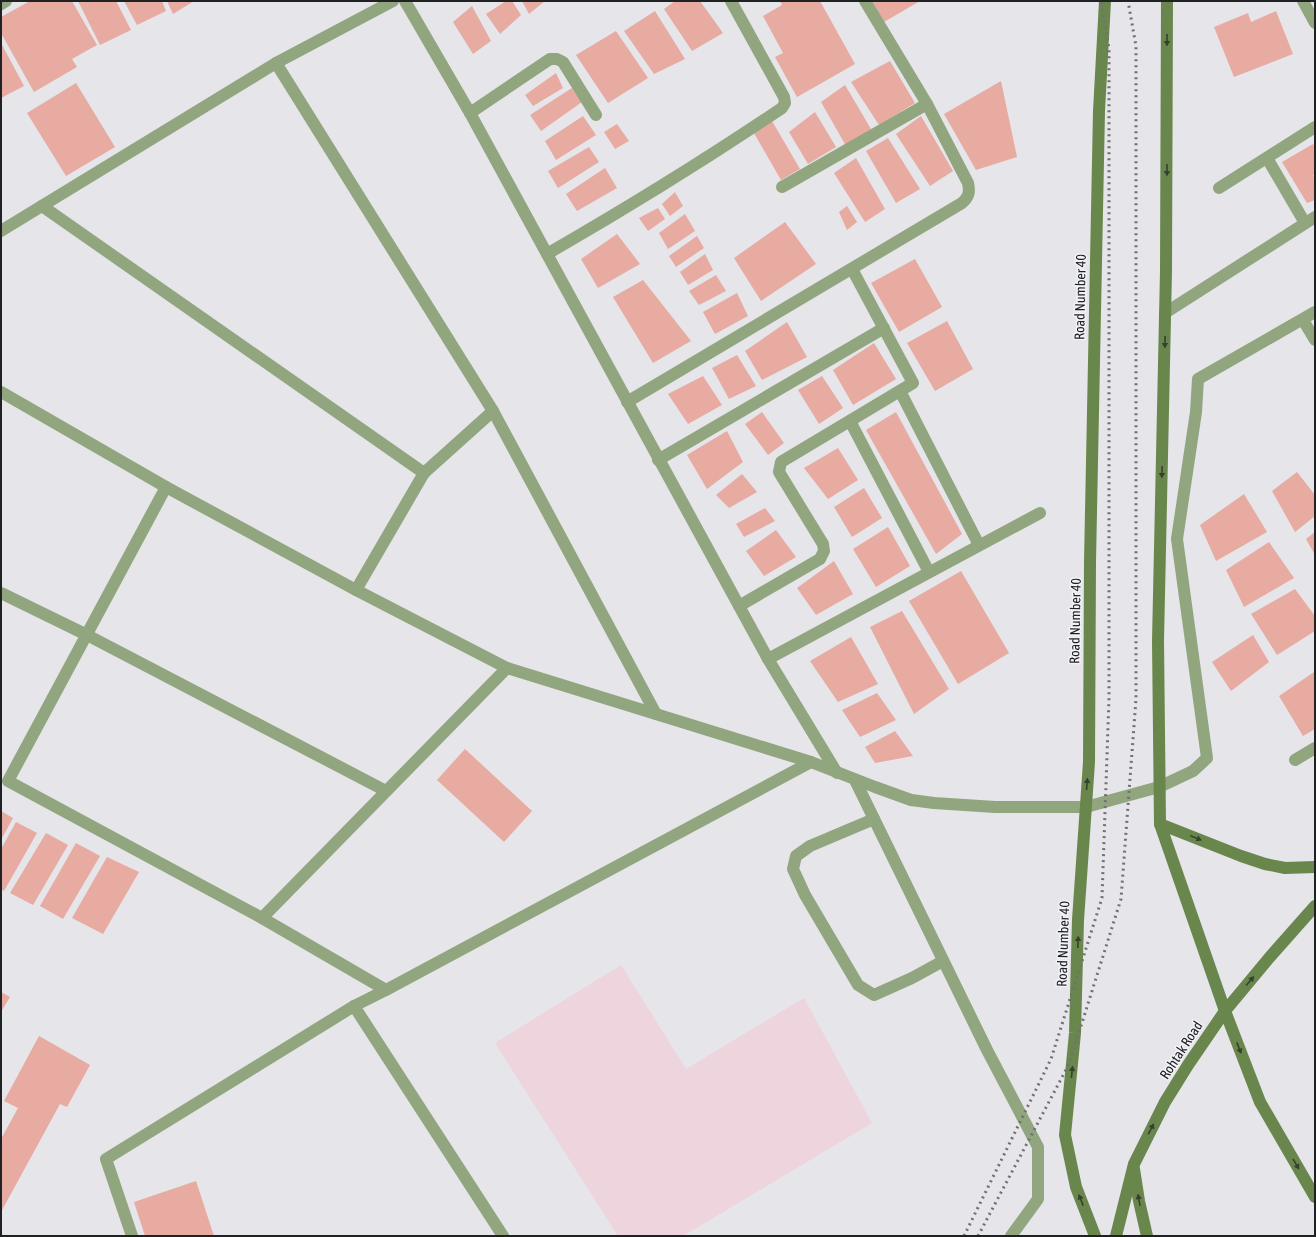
<svg xmlns="http://www.w3.org/2000/svg" width="1316" height="1237" viewBox="0 0 1316 1237" font-family="'Asap Condensed',sans-serif">
<style>
.education{fill:#eed4dc}
.building{fill:#e7aba2}
.lines{fill:none;stroke-linecap:round;stroke-linejoin:round}
.street{stroke:#91a67f;stroke-width:12}
.secondary{stroke:#69874c;stroke-width:12}
.rail{stroke:#717174;stroke-width:3;stroke-dasharray:2 4;stroke-linecap:butt}
.oneway{fill:#36402f}
.labels{text-anchor:middle;dominant-baseline:central;stroke-width:3;stroke-linejoin:round;paint-order:stroke}
.street-label{font-size:14px;fill:#202122;stroke:#f2f3f7}
</style>
<rect width="100%" height="100%" fill="#e5e5ea"/>
<path class="education" d="M621 965 686 1069 804 998 872 1123 683 1236H618L495 1043Z"/>
<g class="building">
<path d="M30 1H72L97 45 72 59 77 67 34 92 1 33V17Z"/>
<path d="M78 1H116L131 30 100 45Z"/>
<path d="M124 1H162L166 11 137 25Z"/>
<path d="M167 1H194L173 14Z"/>
<path d="M506 1H512L521 15 500 34 486 14Z"/>
<path d="M522 1H545L529 14Z"/>
<path d="M675 1H700L723 33 692 51 664 9Z"/>
<path d="M780 1H820L855 64 797 97 775 57 783 53 763 16 782 5Z"/>
<path d="M872 1H920L884 22Z"/>
<path d="M472 6 491 41 473 54 453 22Z"/>
<path d="M655 11 685 59 654 74 624 31Z"/>
<path d="M1276 11 1293 54 1234 77 1214 27 1248 13 1251 22Z"/>
<path d="M616 31 648 78 608 103 576 55Z"/>
<path d="M1 43 24 86 1 98Z"/>
<path d="M890 61 915 103 879 125 851 82Z"/>
<path d="M556 73 563 88 533 106 525 95Z"/>
<path d="M1001 81 1017 157 976 170 944 114Z"/>
<path d="M76 83 115 147 66 176 27 113Z"/>
<path d="M845 85 871 129 846 146 821 102Z"/>
<path d="M572 88 582 102 541 131 530 115Z"/>
<path d="M815 112 836 147 808 164 789 132Z"/>
<path d="M583 116 596 135 556 160 545 141Z"/>
<path d="M921 116 953 171 930 186 896 134Z"/>
<path d="M772 121 800 169 781 180 754 133Z"/>
<path d="M617 124 629 141 615 149 604 132Z"/>
<path d="M888 138 920 189 896 203 866 151Z"/>
<path d="M1313 144 1315 148V174L1313 175 1315 180V200L1307 203 1282 162Z"/>
<path d="M589 147 599 162 558 188 548 171Z"/>
<path d="M856 158 885 209 865 222 834 173Z"/>
<path d="M605 168 617 188 577 211 566 194Z"/>
<path d="M675 192 683 206 670 216 662 204Z"/>
<path d="M847 206 857 222 847 230 839 212Z"/>
<path d="M658 208 665 219 648 231 639 218Z"/>
<path d="M685 214 695 231 668 249 659 233Z"/>
<path d="M785 222 816 264 761 301 734 258Z"/>
<path d="M617 234 640 264 598 288 581 259Z"/>
<path d="M697 236 704 248 676 267 669 256Z"/>
<path d="M705 254 713 270 688 285 680 272Z"/>
<path d="M915 259 942 307 899 332 871 283Z"/>
<path d="M716 275 726 291 699 305 689 291Z"/>
<path d="M643 280 691 341 653 363 613 297Z"/>
<path d="M737 293 748 316 715 334 703 312Z"/>
<path d="M947 321 973 369 935 391 907 343Z"/>
<path d="M787 322 807 357 762 380 745 351Z"/>
<path d="M874 343 896 379 853 405 833 370Z"/>
<path d="M737 355 756 386 729 399 712 368Z"/>
<path d="M703 376 722 405 688 424 668 394Z"/>
<path d="M822 376 843 408 819 424 798 390Z"/>
<path d="M762 412 784 443 768 455 745 424Z"/>
<path d="M896 412 962 534 936 554 866 430Z"/>
<path d="M727 431 743 462 707 489 687 455Z"/>
<path d="M838 448 858 480 828 499 804 468Z"/>
<path d="M1297 472 1315 495V516L1295 532 1272 491Z"/>
<path d="M742 474 757 492 729 508 716 495Z"/>
<path d="M864 488 882 518 852 537 834 507Z"/>
<path d="M1244 494 1267 532 1216 561 1200 525Z"/>
<path d="M765 508 775 521 744 537 736 524Z"/>
<path d="M888 527 910 566 876 587 853 549Z"/>
<path d="M776 530 796 557 764 576 746 551Z"/>
<path d="M1315 532V555L1306 539Z"/>
<path d="M1269 542 1294 578 1244 607 1226 570Z"/>
<path d="M834 561 853 594 816 615 797 588Z"/>
<path d="M961 571 1009 653 958 684 909 601Z"/>
<path d="M1295 589 1315 616V631L1277 655 1251 614Z"/>
<path d="M902 611 949 689 914 714 870 627Z"/>
<path d="M1253 635 1269 662 1231 691 1212 662Z"/>
<path d="M851 637 878 684 838 702 810 661Z"/>
<path d="M1314 672 1315 674V729L1303 736 1279 696Z"/>
<path d="M877 693 896 720 860 737 842 710Z"/>
<path d="M895 731 913 756 875 763 865 747Z"/>
<path d="M465 749 532 811 504 842 437 780Z"/>
<path d="M1 811 13 818 1 840Z"/>
<path d="M16 822 37 833 4 891 1 889V849Z"/>
<path d="M46 833 68 845 33 905 10 893Z"/>
<path d="M76 843 100 856 63 919 40 906Z"/>
<path d="M107 857 139 872 103 934 72 918Z"/>
<path d="M1 992 10 997 1 1012Z"/>
<path d="M39 1036 90 1065 67 1107 60 1104 1 1212V1139L18 1108 4 1101Z"/>
<path d="M196 1181 214 1236H145L134 1202Z"/>
</g>
<g class="lines">
<g class="street">
<path d="M405 1 470 113 768 659 837 773"/>
<path d="M1303 1 1315 23"/>
<path d="M1 4 6 1"/>
<path d="M276 63 493 411 656 714"/>
<path d="M470 113 550 59H557L563 62 596 115"/>
<path d="M1267 158 1305 223"/>
<path d="M782 187 927 104"/>
<path d="M1219 188 1315 127"/>
<path d="M42 206 424 473 356 590"/>
<path d="M1 231 276 63 393 1"/>
<path d="M547 254C627 208 705 160 782 108L785 103 784 97 731 1"/>
<path d="M1165 313 1315 217"/>
<path d="M1303 320 1315 340"/>
<path d="M900 391 979 545"/>
<path d="M1 392 166 487 8 781 262 918 507 668 811 762 875 787 911 800 934 803 995 807H1086L1159 787 1193 771 1207 758 1177 539 1196 412 1198 379 1315 312"/>
<path d="M627 402 962 203C969 197 970 192 968 183L927 104 865 1"/>
<path d="M850 421 929 572"/>
<path d="M658 460 884 328"/>
<path d="M424 473 493 411"/>
<path d="M166 487 356 590 507 668"/>
<path d="M1 593 87 635 386 791"/>
<path d="M739 606 820 559 824 551 823 544 779 472 781 462 913 383 852 269"/>
<path d="M768 659 1040 513"/>
<path d="M1295 760 1315 748"/>
<path d="M855 780 987 1050 1038 1147V1199L1011 1236"/>
<path d="M874 819 810 846 796 856 793 869 805 895 858 985 874 995 912 978 943 961"/>
<path d="M262 918 386 990"/>
<path d="M354 1006 503 1236"/>
<path d="M132 1236 106 1159 354 1006 386 990 811 762"/>
</g>
<g class="secondary">
<path d="M1167 1 1166 271 1158 641 1160 824 1225 1011 1260 1102 1315 1197"/>
<path d="M1160 824 1241 856 1265 864 1285 868 1315 867"/>
<path d="M1134 1169 1139 1201 1147 1236"/>
<path d="M1095 1236 1076 1187 1065 1135 1075 1033 1078 920 1089 762 1090 562 1099 111 1105 1"/>
<path d="M1116 1236 1134 1164 1165 1102 1188 1065 1225 1011 1269 958 1315 906"/>
</g>
<g class="rail">
<path d="M964 1236 1051 1059 1102 898 1109 698V49L1101 1"/>
<path d="M978 1236 1069 1064 1121 899 1136 699V46L1128 1"/>
</g>
</g>
<defs><path id="oneway-solid" d="M-6-.8H1V-3.2L6.5 0L1 3.2V.8H-6Z"/></defs>
<g class="oneway">
<use href="#oneway-solid" transform="translate(1167 40) rotate(90)"/>
<use href="#oneway-solid" transform="translate(1167 170) rotate(90)"/>
<use href="#oneway-solid" transform="translate(1165 342) rotate(91)"/>
<use href="#oneway-solid" transform="translate(1162 472) rotate(91)"/>
<use href="#oneway-solid" transform="translate(1087 784) rotate(-86)"/>
<use href="#oneway-solid" transform="translate(1196 838) rotate(22)"/>
<use href="#oneway-solid" transform="translate(1078 942) rotate(-88)"/>
<use href="#oneway-solid" transform="translate(1250 981) rotate(-50)"/>
<use href="#oneway-solid" transform="translate(1239 1048) rotate(69)"/>
<use href="#oneway-solid" transform="translate(1072 1072) rotate(-84)"/>
<use href="#oneway-solid" transform="translate(1151 1129) rotate(-62)"/>
<use href="#oneway-solid" transform="translate(1296 1164) rotate(60)"/>
<use href="#oneway-solid" transform="translate(1081 1200) rotate(-111)"/>
<use href="#oneway-solid" transform="translate(1139 1200) rotate(-100)"/>
</g>
<g class="labels">
<g class="street-label">
<text transform="translate(1080 297) rotate(-89)">Road Number 40</text>
<text transform="translate(1075 621) rotate(-89)">Road Number 40</text>
<text transform="translate(1063 944) rotate(-88)">Road Number 40</text>
<text transform="translate(1181 1050) rotate(-57)">Rohtak Road</text>
</g>
</g>
<rect width="1316" height="1237" fill="none" stroke="#202122" stroke-width="4"/>
</svg>
